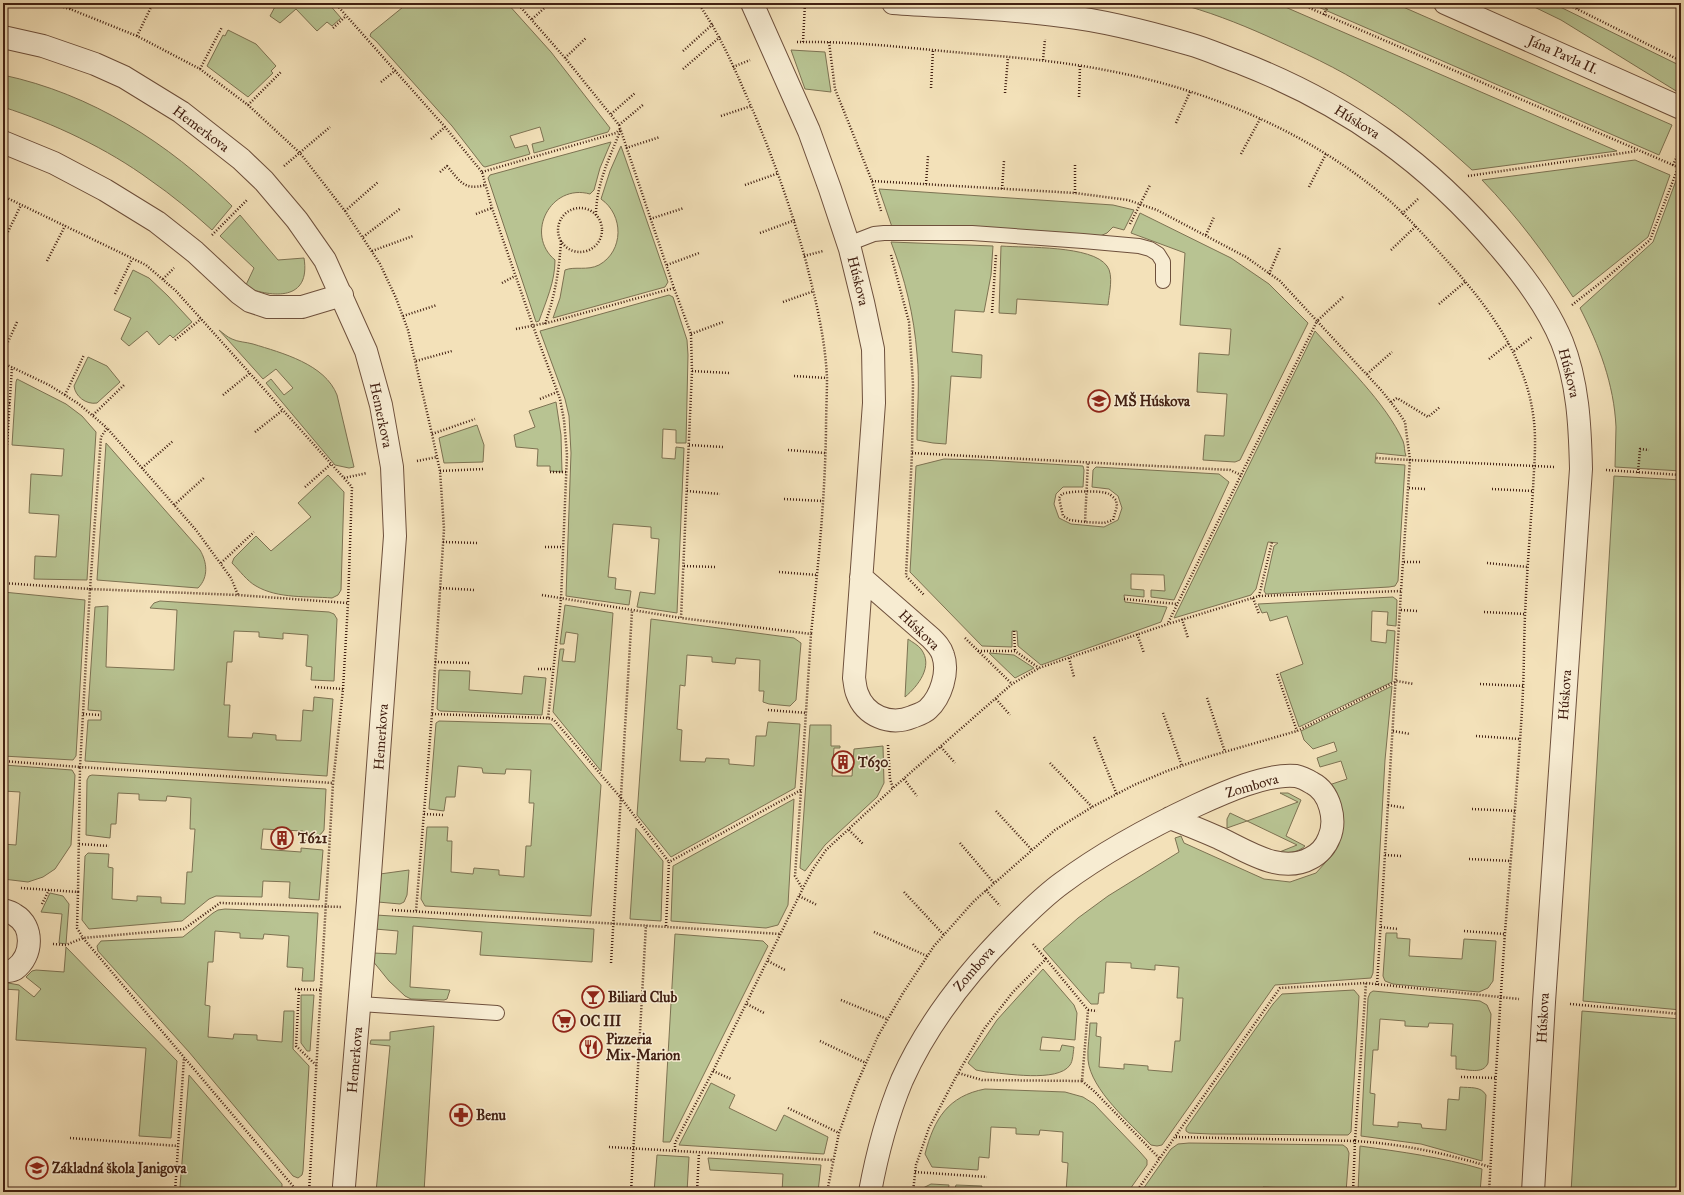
<svg xmlns="http://www.w3.org/2000/svg" width="1684" height="1195" viewBox="0 0 1684 1195" font-family="'IM FELL Great Primer',serif">
<style>
.green{fill:#b8c392;stroke:#7d7252}
.lines{fill:none;stroke-linecap:round;stroke-linejoin:round}
.service-casing{stroke:#6e503c;stroke-width:16}
.minor-casing{stroke:#6e503c;stroke-width:24}
.path{stroke:#422012;stroke-width:2.5;stroke-dasharray:1 2;stroke-linecap:butt}
.service{stroke:#f7ecd2;stroke-width:14}
.minor{stroke:#f7ecd2;stroke-width:22}
.labels{text-anchor:middle;dominant-baseline:central;stroke-width:3;stroke-linejoin:round;paint-order:stroke}
.street-label{font-size:14px;fill:#422012;stroke:#f7ecd2}
.poi-label{font-size:14px;font-weight:bold;fill:#422012;stroke:#f7ecd2;text-anchor:start}
</style>
<rect width="100%" height="100%" fill="#f3e1b9"/>
<filter id="stains"><feTurbulence type="fractalNoise" baseFrequency=".005" numOctaves="4"/><feColorMatrix values="0 0 0 0 .2 0 0 0 0 .09 0 0 0 0 .02 0 0 0 .5 -.17"/></filter>
<radialGradient id="worn" r=".72"><stop offset=".6" stop-color="#630" stop-opacity="0"/><stop offset="1" stop-color="#630" stop-opacity=".3"/></radialGradient>
<g class="green">
<path d="M277 3H328L341 18 332 26 327 22 317 31 296 9 280 23 270 16Z"/>
<path d="M408 3H507L551 52 610 128 608 132 534 153 532 144 544 141 540 127 510 136 515 148 527 145 530 154 485 167 483 166 452 126 376 41 370 36 371 33Z"/>
<path d="M1176 3H1276L1617 151 1472 170C1440 141 1407 112 1370 89 1338 68 1302 52 1267 36 1238 23 1207 11 1176 3Z"/>
<path d="M1309 3H1394L1672 125 1659 155Z"/>
<path d="M1526 3H1552L1681 66V94L1561 20Z"/>
<path d="M228 30 256 44 276 66 271 71 273 73 248 97 207 66 223 35 225 36Z"/>
<path d="M791 50 825 52 831 92 805 89Z"/>
<path d="M3 75C92 94 168 143 232 206L212 230C192 212 172 195 150 180 108 149 53 123 3 107Z"/>
<path d="M611 142 600 168 594 190 590 194C551 183 524 234 555 260 555 282 546 301 539 321L536 322 488 178 490 175Z"/>
<path d="M621 146 668 282 665 287 553 318 560 298 565 270C575 266 587 271 599 265 624 251 624 215 601 199L610 171Z"/>
<path d="M1635 160 1670 175 1648 237 1573 297C1546 255 1517 216 1482 180Z"/>
<path d="M1677 178 1681 180V471L1615 467C1615 454 1616 440 1616 427 1614 384 1599 345 1580 308L1653 242Z"/>
<path d="M879 189 1113 205 1134 210 1124 230 1113 227 1107 233 1100 236 892 227Z"/>
<path d="M1140 213 1231 258 1269 284 1308 323 1240 460 1235 462 1203 460 1205 435 1224 436 1227 394 1197 392 1199 353 1229 355 1231 329 1180 325 1185 253 1131 233Z"/>
<path d="M240 215 278 260 304 258C311 301 273 298 245 287L254 268 220 236Z"/>
<path d="M891 242 993 246 991 275 984 312 955 310 952 352 982 355 981 378 951 376 946 444 933 443 917 440C917 412 920 382 917 354 914 315 905 279 891 242Z"/>
<path d="M1001 246C1026 248 1092 245 1107 266 1114 275 1109 294 1108 305L1017 299 1016 314 999 313Z"/>
<path d="M133 270 149 278 168 296 192 322 173 338 170 335 159 345 147 331 129 346 121 339 131 318 114 310Z"/>
<path d="M669 295 673 297 687 340 688 355 686 443H676V430L663 429 662 458 675 459 676 447 684 448 677 613 637 607 640 592 655 594 659 539 651 538V527L613 524 608 577 616 578 615 589 631 591 629 605 566 596 571 453 569 416 565 399 540 331Z"/>
<path d="M219 330C223 333 227 337 232 339 238 342 246 342 253 344 282 353 325 364 337 395L354 467 349 468 335 465 266 383 271 379 284 395 293 388 276 369 263 379Z"/>
<path d="M1315 331C1343 362 1386 403 1403 441 1405 446 1404 451 1406 456L1376 453 1375 463 1405 465 1398 581 1395 586 1389 587 1266 594 1264 591 1274 546 1278 543 1268 542 1256 589 1251 595 1174 618Z"/>
<path d="M88 357 107 366 120 382 97 403C86 405 75 396 74 386Z"/>
<path d="M17 379 66 404 82 416 96 432 87 580 34 579 35 556 56 557 59 515 29 513 31 474 62 476 64 449 12 445 16 382Z"/>
<path d="M556 402 561 435 562 472 550 471V466H537L538 449 516 447 514 435 535 427 529 411Z"/>
<path d="M477 425 484 445 483 462 444 463 439 438Z"/>
<path d="M106 443 200 550C207 562 209 577 198 588L97 580Z"/>
<path d="M944 459 982 460 1083 466 1084 470 1083 487H1063L1056 494 1054 504 1059 518 1071 524 1104 527 1118 520 1122 508 1118 496 1109 489 1092 487 1093 470 1096 467 1219 474 1229 482 1174 600 1151 597V590L1165 591 1164 575 1131 574V589L1144 590V597L1124 595 1125 602 1167 607 1161 622 1041 665 1018 646 1017 631H1012V647L982 646 910 572 916 466Z"/>
<path d="M328 475 344 492 341 590 338 595 332 598C308 596 278 599 256 586 247 581 240 571 232 563L234 558 256 536 271 551 311 517 298 503Z"/>
<path d="M1614 476 1681 480V1010L1583 1001Z"/>
<path d="M3 592 85 600 76 756 73 760 3 756Z"/>
<path d="M1393 597 1397 600 1396 626 1387 625 1388 612 1372 611 1371 641 1386 643 1387 630 1395 631 1392 682 1299 727 1280 673 1303 664 1287 616 1270 621 1267 612 1262 613 1258 604Z"/>
<path d="M160 601 329 612 334 614 337 619 334 681 311 680 312 667 306 666 308 635 283 633V639L259 637V632L234 631 232 662H227L224 705H230L228 737 252 738 253 733 276 735V740L301 741 303 710 313 711 314 697 333 699 327 776 85 761 88 720H101V711L88 710 95 607 108 606 106 667 174 670 177 610 150 608 154 603Z"/>
<path d="M565 605 613 613 601 771 553 712 560 649H564L562 661 575 662 578 634 566 632 564 644H560Z"/>
<path d="M651 619 794 638 801 643 796 700 790 706 769 704 763 702 764 691H759L760 660 736 658 735 664 712 662V657L687 655 685 686 680 685 677 729 682 730 680 761 705 762 706 758 729 759V764L754 766 756 736H766L768 722 800 724 795 788 671 857 637 815Z"/>
<path d="M908 639C912 642 918 645 921 649 934 666 918 686 905 697Z"/>
<path d="M989 653 1014 655 1034 668 1015 678Z"/>
<path d="M439 670 470 671 469 690 522 694 524 676 546 678 542 715 440 711 437 709Z"/>
<path d="M1392 686 1385 760 1373 973 1371 978 1275 985 1162 1145 1157 1146 1151 1145C1130 1123 1091 1090 1088 1060 1087 1048 1090 1035 1090 1023H1097L1096 1036 1101 1037 1099 1067 1124 1069V1064L1148 1066V1070L1172 1072 1175 1041H1180L1183 998H1177L1179 967 1155 965V970L1131 968V963L1106 962 1104 993H1099L1098 1004H1091L1043 949 1078 918 1108 896 1179 852 1175 838 1181 836 1184 843 1264 879 1290 882 1316 873 1334 853 1343 824 1326 786 1347 779 1341 761 1320 767 1317 758 1337 751 1334 742 1313 749 1304 740 1301 731Z"/>
<path d="M439 721 551 724 601 785 591 916 425 906 421 899 427 827H448L447 841H452L451 872 473 874 474 868 499 870V875L524 877 526 846H531L534 803H529L531 770 506 769 505 774 483 773 482 768 458 766 455 797H446L444 811 429 809 436 723Z"/>
<path d="M810 725H831V746H840V748H834L832 776H852L854 749 883 746 884 783 877 797 825 845 805 871 800 868Z"/>
<path d="M4 765 72 770 75 775 71 845 55 869 43 877 28 882 3 879V844L16 845 20 792 3 791Z"/>
<path d="M92 775 326 789 324 830C319 839 311 836 303 835V831L263 829 261 849 301 852V848L323 850 319 900 289 898 290 882 263 881 262 897 216 896 209 899 182 921 89 929 82 920 85 856 88 853 109 854 108 867 113 868 112 899 137 901V896L161 897V903L185 904 187 872H192L195 829H190L191 798 167 796 166 801 139 800V794L118 793 116 824H111L110 838 86 835 87 780 89 776Z"/>
<path d="M1280 793H1288L1301 800 1286 836 1305 846C1298 853 1286 853 1277 853L1297 845 1247 821 1227 828V819L1230 813 1247 821 1298 802Z"/>
<path d="M794 799 788 905 778 925 766 928 671 921 673 866Z"/>
<path d="M636 828 663 861 661 921 630 919Z"/>
<path d="M409 870 407 895 404 902 400 904 378 902 380 874Z"/>
<path d="M50 893 63 896 69 904 66 944 59 943 62 914 41 912Z"/>
<path d="M225 909 318 913 314 981H302L303 968 287 967 289 936 264 934 263 939 240 938V933L215 931 213 962H208L205 1005 210 1006 208 1037 233 1039 234 1034 257 1035V1040L282 1042 284 1011H294L293 1049 309 1066 303 1171 302 1175 298 1178 293 1176 189 1052 98 951 97 946 101 941 183 937 213 913 218 910Z"/>
<path d="M376 915 594 929 592 962 480 955 482 932 413 926 410 987 450 990 447 999 444 1000 411 999 405 996 389 981 372 960 373 953 396 954 398 931 375 929Z"/>
<path d="M1386 933H1397V938L1410 939 1409 956 1462 959 1464 939 1496 941 1493 981 1488 988 1479 992 1393 984 1385 981 1383 976Z"/>
<path d="M675 934 763 941 768 946 670 1142H663Z"/>
<path d="M66 947 177 1061 171 1138 139 1136 146 1048 16 1040 19 990 3 989V982L19 985 34 997 41 989 26 977 32 971 36 970 64 972Z"/>
<path d="M1043 969 1074 1005 1077 1013 1075 1040 1042 1037 1040 1050 1060 1051 1062 1045 1074 1047C1073 1053 1073 1061 1070 1065 1058 1083 1004 1073 986 1072L976 1070 968 1063 997 1020Z"/>
<path d="M1354 990 1359 996 1351 1132 1348 1135 1211 1134 1189 1133 1186 1131V1128L1273 1004 1282 994Z"/>
<path d="M1373 991 1480 1001 1487 1005 1491 1014 1488 1063C1483 1075 1468 1069 1456 1069V1056H1451L1453 1024 1429 1023 1428 1027 1405 1026V1021L1380 1019 1378 1050H1373L1370 1093 1375 1094 1373 1125 1398 1127V1122L1421 1124 1422 1128 1446 1130 1448 1099 1459 1100 1460 1087C1470 1088 1481 1086 1486 1095L1482 1161 1421 1144 1361 1136 1368 998 1370 993Z"/>
<path d="M301 995H314L310 1051H307L301 1043Z"/>
<path d="M1582 1011 1681 1019V1192H1571Z"/>
<path d="M434 1026 424 1192H376L390 1046 370 1044 371 1040H390V1032Z"/>
<path d="M189 1075 282 1184V1187L279 1192H238L180 1187Z"/>
<path d="M711 1083 735 1095 729 1108 776 1131 784 1115 828 1137 824 1154 679 1145Z"/>
<path d="M985 1089 1065 1092 1083 1097 1094 1104 1140 1152 1147 1160V1165L1128 1192H1066L1068 1163 1062 1162 1063 1132 1040 1130 1039 1135 1016 1134V1128L991 1127 989 1158 979 1157 978 1170 932 1167 925 1154C934 1119 948 1096 985 1089Z"/>
<path d="M1189 1143 1343 1145 1347 1148 1349 1153 1346 1192 1312 1189 1311 1192H1288V1188L1263 1187V1192H1141L1171 1149 1178 1144Z"/>
<path d="M1360 1146C1402 1152 1441 1157 1482 1169L1480 1192H1358Z"/>
<path d="M657 1155 689 1157 687 1192H654Z"/>
<path d="M708 1158 821 1165 818 1192H782L783 1174 710 1170Z"/>
<path d="M931 1184 949 1185 948 1192H919L921 1189Z"/>
<path d="M956 1185 982 1186 981 1192H954Z"/>
</g>
<g class="lines">
<g class="service-casing">
<g id="service">
<path d="M848 244 874 234 884 233H972L1083 241 1139 246 1150 249 1158 254 1163 262V281"/>
<path d="M360 1004 497 1013"/>
</g>
</g>
<g class="minor-casing">
<g id="minor">
<path d="M752 3 809 131 830 189 850 249 863 302 873 349 874 403 854 678C855 683 855 688 857 693 865 716 890 726 912 717 917 715 924 713 928 709 941 697 949 672 943 655 941 648 936 643 931 638L861 577"/>
<path d="M893 3C949 7 1007 8 1063 16 1106 21 1148 32 1189 44 1207 49 1224 57 1241 63 1346 104 1429 163 1501 249 1525 277 1548 308 1562 342 1578 382 1580 426 1581 469L1544 1002 1533 1192"/>
<path d="M1445 3 1681 108"/>
<path d="M3 37 43 46 95 64 124 77 181 112 241 159 264 181 297 220 325 260 366 351 381 405 392 467 395 536 368 901 344 1186"/>
<path d="M3 142 54 163 105 190 157 222 195 252 239 293 250 301 268 307H302L342 295"/>
<path d="M3 910C7 911 11 912 15 915 34 926 33 956 15 969 12 971 7 971 3 972"/>
<path d="M870 1192C877 1154 887 1116 902 1080 928 1022 967 973 1012 928 1027 913 1044 896 1062 883 1104 852 1150 827 1197 805 1223 793 1267 773 1296 776 1301 777 1307 780 1312 783 1330 792 1337 820 1329 838 1326 846 1319 854 1311 858 1281 875 1247 851 1219 838 1203 831 1186 824 1170 818"/>
</g>
</g>
<g class="path">
<path d="M49 3 70 9 137 36 200 69 248 105 300 153 345 211 380 264 396 298 408 330 432 434 440 471 444 529 432 714 416 911"/>
<path d="M335 3 445 127 482 172 492 208 533 326 560 399 564 420 567 455 561 599 548 718"/>
<path d="M517 3 565 58 619 125 674 288 691 334 692 371 681 618 811 634 801 790"/>
<path d="M698 3C719 33 732 63 747 97 770 149 789 202 805 258 815 297 825 336 827 378 827 395 826 413 826 430 825 499 818 567 811 634"/>
<path d="M1298 3 1673 165"/>
<path d="M1565 3 1681 61"/>
<path d="M70 9 72 3"/>
<path d="M1577 9 1580 3"/>
<path d="M1324 15 1329 3"/>
<path d="M532 19 550 3"/>
<path d="M333 28 346 16"/>
<path d="M137 36 153 3"/>
<path d="M797 42C852 41 909 48 964 53 1011 57 1059 61 1105 70 1208 89 1312 133 1391 202 1412 221 1430 242 1449 263 1487 305 1525 356 1533 414 1537 439 1534 465 1533 490 1530 531 1527 573 1525 615 1524 640 1524 665 1523 690 1519 771 1511 852 1505 933 1499 1019 1494 1106 1489 1192"/>
<path d="M803 42 805 3"/>
<path d="M829 42 835 89 872 181 881 211"/>
<path d="M683 51 713 24"/>
<path d="M565 58 586 38"/>
<path d="M1043 60 1045 39"/>
<path d="M733 67 750 60"/>
<path d="M200 69 222 27"/>
<path d="M683 69 720 37"/>
<path d="M381 82 396 70"/>
<path d="M931 88 933 50"/>
<path d="M1005 93 1008 57"/>
<path d="M1079 97 1080 66"/>
<path d="M248 105 281 72"/>
<path d="M611 114 635 93"/>
<path d="M721 116 751 106"/>
<path d="M1176 123 1190 92"/>
<path d="M619 125 644 104"/>
<path d="M431 139 445 127"/>
<path d="M626 148 660 137"/>
<path d="M1681 148 1673 165 1681 169"/>
<path d="M1241 154 1260 119"/>
<path d="M284 166 330 127"/>
<path d="M440 172 447 166C460 181 464 191 485 185"/>
<path d="M482 172 616 133 621 128"/>
<path d="M1468 176 1637 151"/>
<path d="M872 181 1075 193 1128 200 1157 210 1246 257 1280 281 1317 321 1168 623"/>
<path d="M926 184 928 156"/>
<path d="M745 185 779 173"/>
<path d="M1309 187 1326 154"/>
<path d="M1002 189 1004 161"/>
<path d="M1075 193V165"/>
<path d="M3 196 146 265 176 291 352 487 348 603"/>
<circle cx="580" cy="230" r="22"/>
<path d="M345 211 378 182"/>
<path d="M476 214 492 208"/>
<path d="M1402 214 1418 199"/>
<path d="M596 215C596 184 610 157 621 129"/>
<path d="M650 219 684 208"/>
<path d="M1130 224 1150 185"/>
<path d="M760 233 795 220"/>
<path d="M212 235 247 200"/>
<path d="M1206 235 1214 217"/>
<path d="M363 237 401 208"/>
<path d="M4 240 21 205"/>
<path d="M1391 250 1416 226"/>
<path d="M372 251 413 236"/>
<path d="M891 255 909 322 913 384 912 453 906 576 924 595"/>
<path d="M804 256 823 251"/>
<path d="M47 261 65 226"/>
<path d="M667 265 699 253"/>
<path d="M1269 274 1280 248"/>
<path d="M163 279 174 268"/>
<path d="M502 283 515 276"/>
<path d="M115 294 132 259"/>
<path d="M1343 297 1317 321 1381 390 1397 410 1405 422 1410 460 1555 467"/>
<path d="M783 302 814 291"/>
<path d="M1439 304 1465 282"/>
<path d="M1572 305 1604 280 1650 240 1678 168"/>
<path d="M992 313 996 255"/>
<path d="M403 316 437 305"/>
<path d="M545 324C555 295 559 272 561 241"/>
<path d="M516 329 551 322 674 288"/>
<path d="M691 334 723 322"/>
<path d="M175 340 201 319"/>
<path d="M1514 351 1532 337"/>
<path d="M3 353 17 322"/>
<path d="M1489 359 1509 343"/>
<path d="M416 361 452 351"/>
<path d="M3 363 49 385 79 404 107 428"/>
<path d="M692 371 729 373"/>
<path d="M1367 374 1392 352"/>
<path d="M794 376 827 378"/>
<path d="M65 395 84 355"/>
<path d="M223 395 250 373"/>
<path d="M540 399 557 392"/>
<path d="M1391 402 1397 398 1428 417 1440 407"/>
<path d="M3 403H10"/>
<path d="M93 415 124 385"/>
<path d="M255 432 283 410"/>
<path d="M432 434 475 419"/>
<path d="M7 445 12 367"/>
<path d="M689 445 723 447"/>
<path d="M788 450 825 453"/>
<path d="M912 453 1230 470 1241 475"/>
<path d="M417 461 437 457"/>
<path d="M142 468 173 441"/>
<path d="M1606 470 1681 475"/>
<path d="M440 471 483 469"/>
<path d="M550 472H566"/>
<path d="M1638 473 1640 449 1649 450"/>
<path d="M344 478 367 473"/>
<path d="M305 487 331 464"/>
<path d="M1409 488 1425 489"/>
<path d="M1492 489 1532 491"/>
<path d="M687 491 720 494"/>
<path d="M784 499 823 501"/>
<path d="M174 505 205 477"/>
<path d="M1085 522 1070 520 1063 516 1059 498 1062 494C1069 491 1102 490 1109 494 1111 495 1114 498 1116 500L1117 506 1113 520 1104 523 1085 522 1088 462"/>
<path d="M443 542 478 543"/>
<path d="M545 547H563"/>
<path d="M1404 562H1421"/>
<path d="M221 563 254 532"/>
<path d="M1487 563 1528 567"/>
<path d="M684 566 715 567"/>
<path d="M779 572 817 575"/>
<path d="M3 583 90 589 101 437 107 428 196 530 231 578 238 595"/>
<path d="M440 588 475 590"/>
<path d="M542 595 681 618"/>
<path d="M1259 596 1272 542"/>
<path d="M1253 598 1259 614"/>
<path d="M1124 599 1177 604"/>
<path d="M1401 610 1418 611"/>
<path d="M1484 612 1525 614"/>
<path d="M1182 619 1188 638"/>
<path d="M1014 631 1015 651"/>
<path d="M1137 634 1144 653"/>
<path d="M965 638 1012 684"/>
<path d="M978 651H1015L1039 668"/>
<path d="M1069 658 1074 677"/>
<path d="M435 662 471 663"/>
<path d="M538 669H552"/>
<path d="M1277 674 1297 731"/>
<path d="M1480 684 1523 686"/>
<path d="M315 687 343 689"/>
<path d="M1207 698 1225 752"/>
<path d="M996 699 1010 715"/>
<path d="M768 710 807 713"/>
<path d="M1163 713 1182 766"/>
<path d="M83 714 101 715"/>
<path d="M432 714 548 718 554 720 621 798 669 862"/>
<path d="M1393 731 1410 734"/>
<path d="M1476 736 1520 739"/>
<path d="M1094 737 1117 795"/>
<path d="M888 745 890 779 893 788"/>
<path d="M941 747 955 763"/>
<path d="M3 761 80 767 78 892"/>
<path d="M1050 763 1092 807"/>
<path d="M904 779 917 796"/>
<path d="M1388 805 1405 808"/>
<path d="M1472 809 1515 811"/>
<path d="M996 811 1032 850"/>
<path d="M424 814 444 815"/>
<path d="M849 830 863 844"/>
<path d="M302 841 329 843"/>
<path d="M960 843 994 883"/>
<path d="M79 844 109 846"/>
<path d="M1385 855 1402 856"/>
<path d="M1469 859 1511 861"/>
<path d="M21 888 78 892 77 928 83 938 298 1192"/>
<path d="M986 890 1000 906"/>
<path d="M904 892 944 935"/>
<path d="M799 896 817 905"/>
<path d="M42 904 49 890"/>
<path d="M392 910 781 934"/>
<path d="M666 926 669 862 801 790 795 876 802 888"/>
<path d="M1381 927 1397 929"/>
<path d="M1464 931 1505 934"/>
<path d="M874 932 927 956"/>
<path d="M53 944 66 945 83 938 184 929 220 903 342 907"/>
<path d="M1033 944 1046 959"/>
<path d="M768 961 785 970"/>
<path d="M611 963 632 611"/>
<path d="M1377 985 1401 591"/>
<path d="M295 989 321 990"/>
<path d="M299 989 296 1046 316 1065"/>
<path d="M841 1000 887 1019"/>
<path d="M747 1004 764 1013"/>
<path d="M1570 1004 1681 1014"/>
<path d="M1088 1010 1097 1011"/>
<path d="M820 1041 866 1063"/>
<path d="M713 1071 731 1079"/>
<path d="M1461 1077 1496 1078"/>
<path d="M1082 1081 1095 1092 1159 1158"/>
<path d="M788 1108 839 1133"/>
<path d="M1176 1137 1355 1141 1366 983"/>
<path d="M70 1138 178 1146"/>
<path d="M609 1147 832 1160"/>
<path d="M675 1150V1143L713 1071 803 888 813 869 826 850 893 788 1012 684 1039 668 1168 624 1259 596 1401 591 1410 460 1376 458"/>
<path d="M915 1172 987 1177"/>
<path d="M175 1192 184 1058"/>
<path d="M309 1192 333 783 80 767 90 589 238 595 348 603 343 689 333 783"/>
<path d="M631 1192 646 925"/>
<path d="M697 1192 699 1153"/>
<path d="M827 1192 839 1133 855 1088 878 1036 903 993 934 946 974 901 1055 830 1092 807 1134 785 1167 771 1207 757 1297 731 1397 681 1414 684"/>
<path d="M913 1192 916 1165 929 1128 958 1073 984 1029 1013 992 1046 959 1088 1010 1082 1081 982 1080 958 1073"/>
<path d="M1136 1192 1280 988 1366 983 1519 999"/>
<path d="M1353 1192 1355 1141C1402 1144 1445 1153 1490 1167"/>
</g>
<use href="#service" class="service"/>
<use href="#minor" class="minor"/>
</g>
<defs>
<g id="school-ring" transform="scale(1.15)"><circle r="9.5" fill="#f7ecd2" stroke="#8f2418" stroke-width="1.5"/><path d="M0-5L7-2L0 1L-7-2ZM-4 1L0 2.5L4 1V4Q0 6-4 4Z" fill="#8f2418"/></g>
<g id="building-ring" transform="scale(1.15)"><circle r="9.5" fill="#f7ecd2" stroke="#8f2418" stroke-width="1.5"/><path d="M-4-6H4V6H1V3H-1V6H-4ZM-2.5-4.3h1.7v1.8h-1.7ZM.8-4.3h1.7v1.8H.8ZM-2.5-1h1.7V.8h-1.7ZM.8-1h1.7V.8H.8Z" fill="#8f2418"/></g>
<g id="bar-ring" transform="scale(1.15)"><circle r="9.5" fill="#f7ecd2" stroke="#8f2418" stroke-width="1.5"/><path d="M-6-5H6L.8 .8V4.5H3.5V6h-7V4.5H-.8V.8Z" fill="#8f2418"/></g>
<g id="supermarket-ring" transform="scale(1.15)"><circle r="9.5" fill="#f7ecd2" stroke="#8f2418" stroke-width="1.5"/><path d="M-6-5.5h2.5l.6 2H6L4.5 2H-2.5L-4.4-4H-6ZM-1.5 3.2a1.3 1.3 0 1 0 .1 0ZM3 3.2a1.3 1.3 0 1 0 .1 0Z" fill="#8f2418"/></g>
<g id="restaurant-ring" transform="scale(1.15)"><circle r="9.5" fill="#f7ecd2" stroke="#8f2418" stroke-width="1.5"/><path d="M-5-6h1v4h1v-4h1v4h1v-4h1v5L-1.5 .5V6h-2V.5L-5-1ZM5-6V6H3V1.5H1.5Q1.5-4 5-6Z" fill="#8f2418"/></g>
<g id="pharmacy-ring" transform="scale(1.15)"><circle r="9.5" fill="#f7ecd2" stroke="#8f2418" stroke-width="1.5"/><path d="M-2-6h4v4h4v4h-4v4h-4v-4h-4v-4h4Z" fill="#8f2418"/></g>
</defs>
<g fill-rule="evenodd">
<use href="#school-ring" x="1099" y="401"/>
<use href="#building-ring" x="843" y="762"/>
<use href="#building-ring" x="282" y="838"/>
<use href="#bar-ring" x="593" y="997"/>
<use href="#supermarket-ring" x="564" y="1021"/>
<use href="#restaurant-ring" x="591" y="1047"/>
<use href="#pharmacy-ring" x="461" y="1115"/>
<use href="#school-ring" x="37" y="1168"/>
</g>
<g class="labels">
<g class="street-label">
<text transform="translate(1563 55) rotate(24)">Jána Pavla II.</text>
<text transform="translate(1357 122) rotate(32)">Húskova</text>
<text transform="translate(201 129) rotate(37)">Hemerkova</text>
<text transform="translate(858 281) rotate(76)">Húskova</text>
<text transform="translate(1569 373) rotate(76)">Húskova</text>
<text transform="translate(381 415) rotate(78)">Hemerkova</text>
<text transform="translate(919 630) rotate(44)">Húskova</text>
<text transform="translate(1565 695) rotate(-86)">Húskova</text>
<text transform="translate(381 737) rotate(-86)">Hemerkova</text>
<text transform="translate(1252 786) rotate(-16)">Zombova</text>
<text transform="translate(974 969) rotate(-49)">Zombova</text>
<text transform="translate(1543 1018) rotate(-87)">Húskova</text>
<text transform="translate(355 1060) rotate(-85)">Hemerkova</text>
</g>
<g class="poi-label">
<text x="1114" y="401">MŠ Húskova</text>
<text x="858" y="762">T630</text>
<text x="298" y="838">T621</text>
<text x="608" y="997">Biliard Club</text>
<text x="580" y="1021">OC III</text>
<text x="606" y="1039">Pizzeria<tspan x="606" dy="16">Mix-Marion</tspan></text>
<text x="476" y="1115">Benu</text>
<text x="52" y="1168">Základná škola Janigova</text>
</g>
</g>
<rect width="1684" height="1195" fill="none" stroke="#f3e1b9" stroke-width="16"/>
<rect x="4" y="4" width="1676" height="1187" fill="none" stroke="#422012" stroke-width="2"/>
<rect x="8" y="8" width="1668" height="1179" fill="none" stroke="#422012"/>
<rect width="100%" height="100%" filter="url(#stains)"/>
<rect width="100%" height="100%" fill="url(#worn)"/>
</svg>
